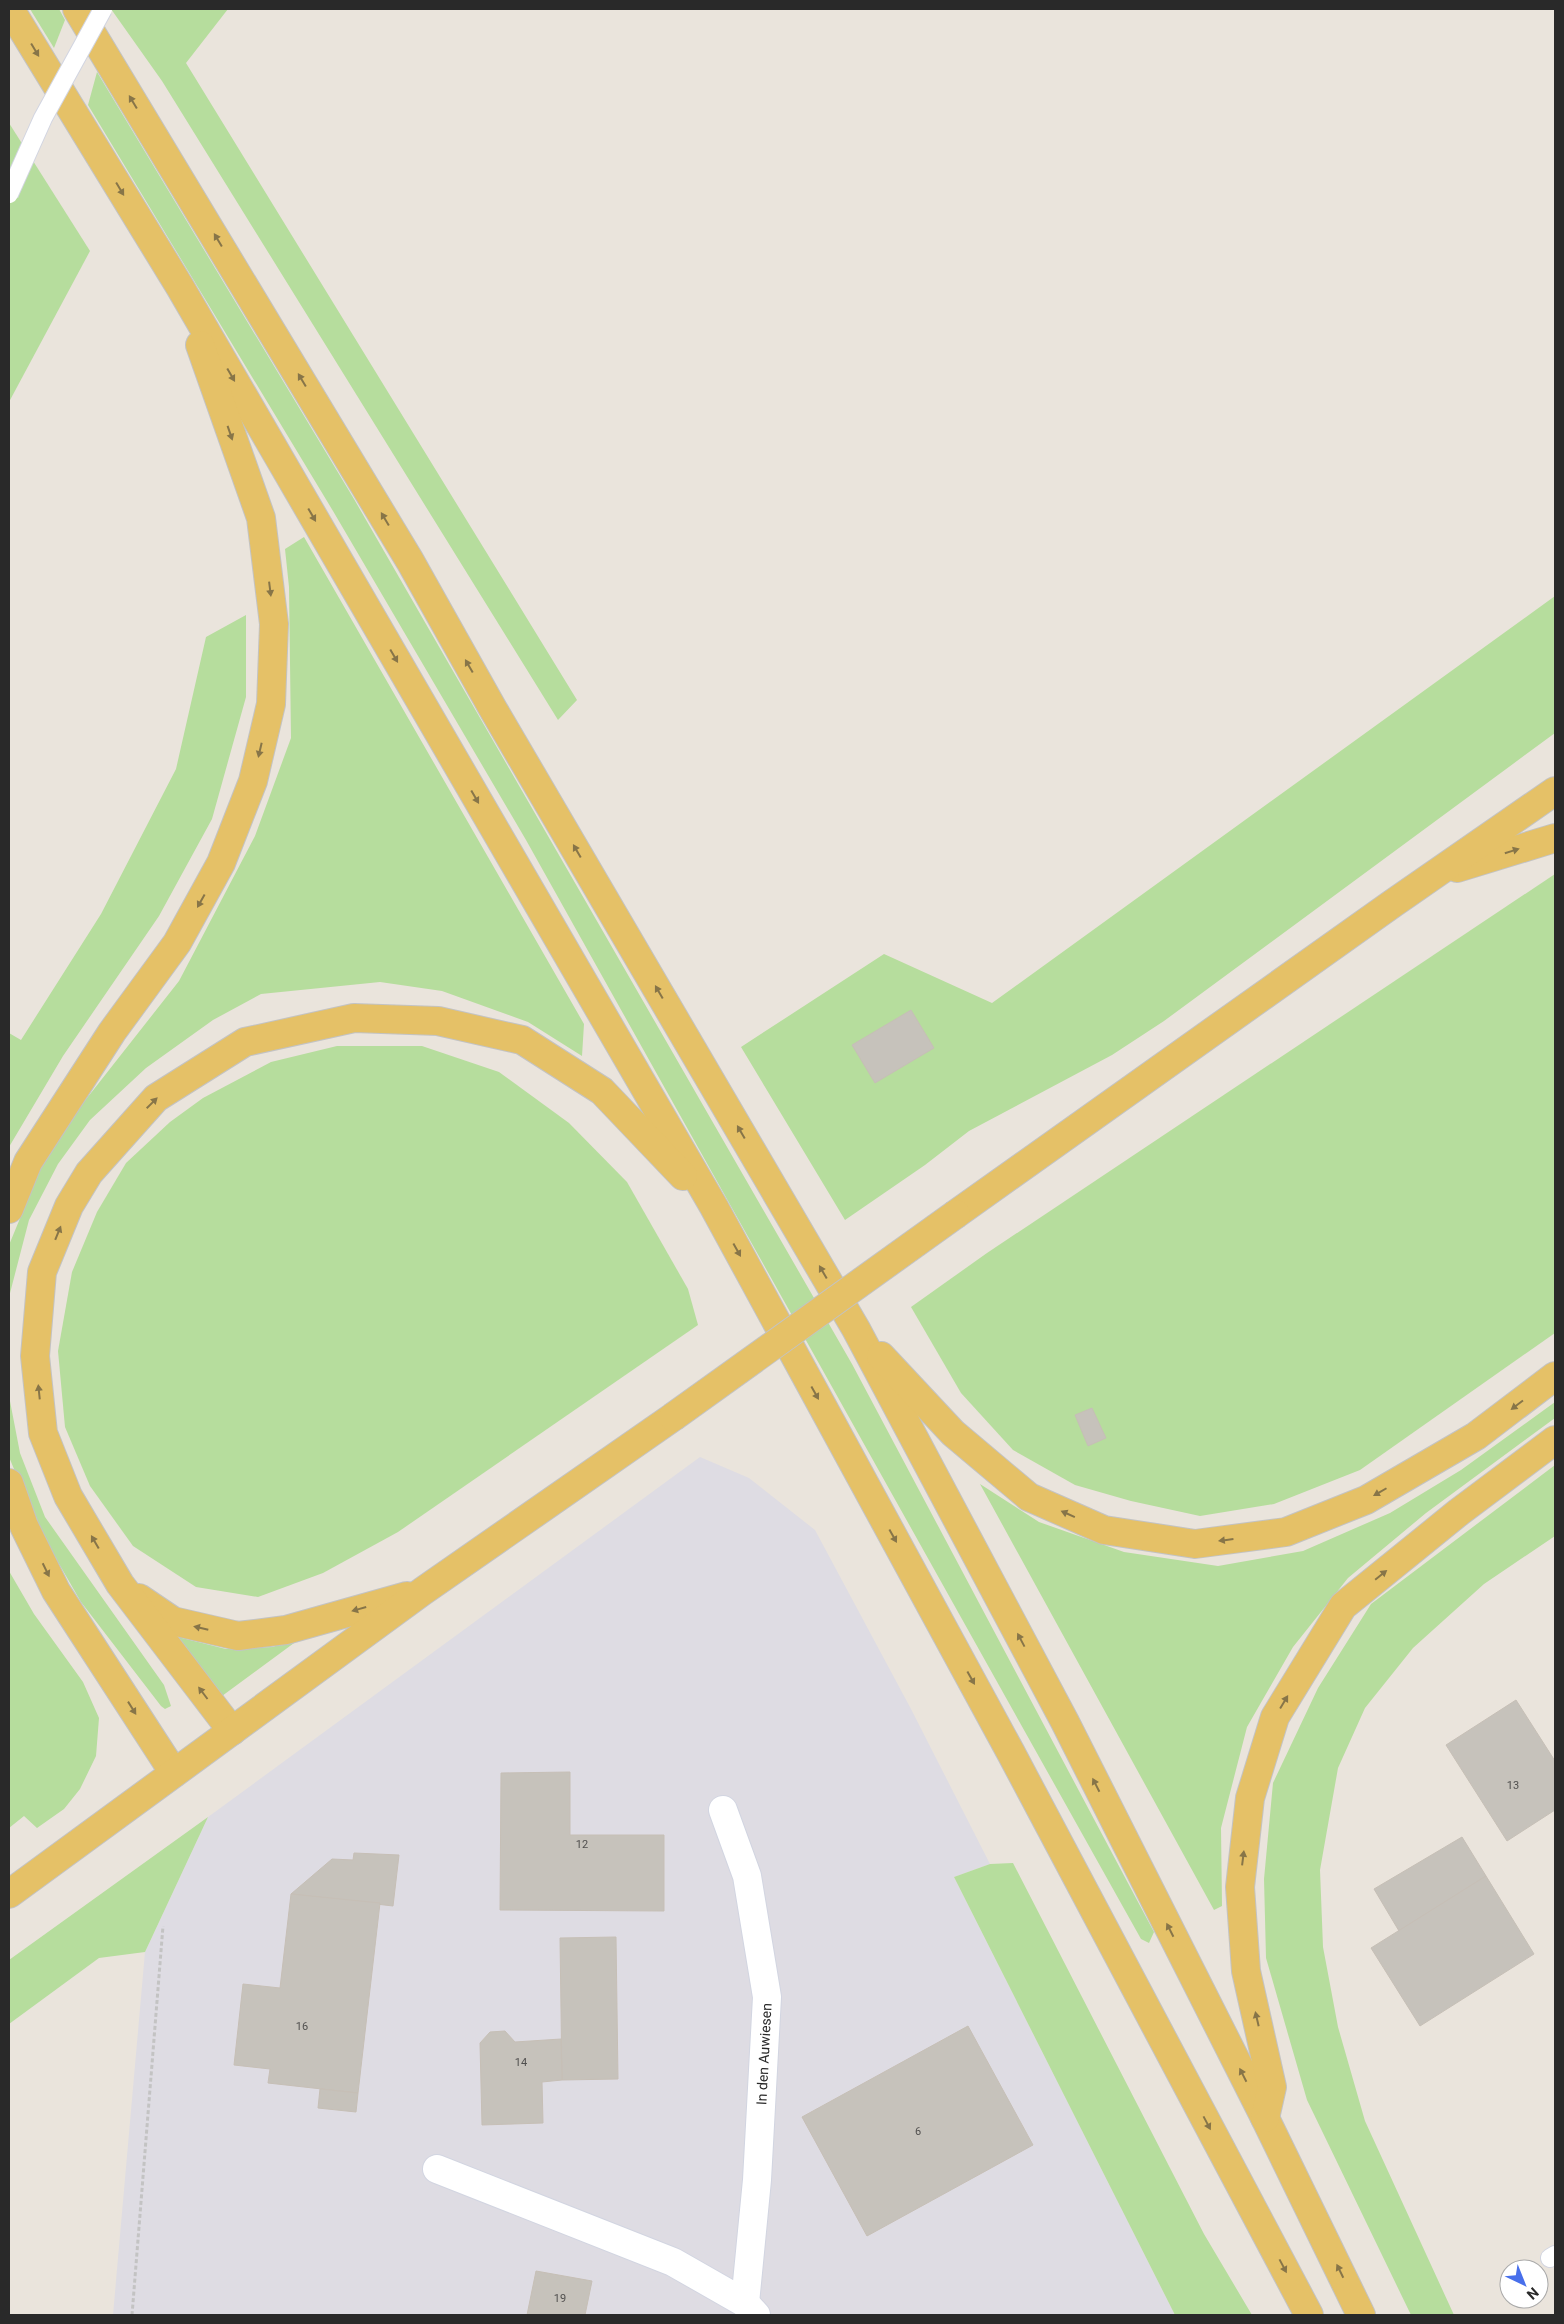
<svg xmlns="http://www.w3.org/2000/svg" width="1564" height="2324" viewBox="0 0 1564 2324" font-family="Roboto,sans-serif">
<style>
.industrial{fill:#dedce3}
.green{fill:#b6dd9d}
.building{fill:#c6c2bb;stroke:#c6bfb6}
.lines{fill:none;stroke-linecap:round;stroke-linejoin:round}
.service-casing{stroke:#d2d5e1;stroke-width:20}
.minor-casing{stroke:#d2d5e1;stroke-width:30}
.primary-casing{stroke:#c3c3c3;stroke-width:30}
.path{stroke:#c3c3c3;stroke-width:3;stroke-dasharray:4 2.5;stroke-linecap:butt}
.service{stroke:#fff;stroke-width:18}
.minor{stroke:#fff;stroke-width:28}
.primary{stroke:#e5c167;stroke-width:28}
.service-bridge-casing{stroke:#d2d5e1;stroke-width:20;stroke-linecap:butt}
.primary-bridge-casing{stroke:#c3c3c3;stroke-width:30;stroke-linecap:butt}
.service-bridge{stroke:#fff;stroke-width:18}
.primary-bridge{stroke:#e5c167;stroke-width:28}
.oneway{fill:#877548}
.labels{text-anchor:middle;dominant-baseline:central;stroke-width:4;stroke-linejoin:round;paint-order:stroke}
.number-label{font-size:11px;fill:#504f4e}
.street-label{font-size:14px;fill:#292929;stroke:#fff}
</style>
<rect width="100%" height="100%" fill="#eae4dc"/>
<path class="industrial" d="M700 1457 749 1478 815 1530 911 1709 990 1864 954 1877 1175 2315H113L145 1952 208 1817Z"/>
<g class="green">
<path d="M30 9H59L65 20 54 48Z"/>
<path d="M111 9H228L186 63 577 700 558 720 162 81Z"/>
<path d="M97 72 354 499 852 1364 1154 1932 1149 1943 1141 1939 526 840 333 511 88 105Z"/>
<path d="M9 123 90 251 9 402Z"/>
<path d="M304 537 584 1024 582 1056 528 1022 442 991 380 982 261 994 213 1020 146 1068 90 1120 58 1164 29 1220 9 1297V1245L45 1158 76 1112 179 981 255 836 291 738 289 587 285 549Z"/>
<path d="M1555 596V733L1164 1021 1112 1055 969 1131 925 1165 845 1220 741 1047 884 954 992 1003Z"/>
<path d="M246 615V697L212 819 159 916 63 1056 9 1147V1033L21 1040 101 914 176 769 206 637Z"/>
<path d="M1555 874V1333L1360 1470 1274 1504 1200 1516 1131 1501 1075 1485 1013 1450 961 1393 911 1307 987 1253Z"/>
<path d="M337 1046H422L499 1072 569 1123 627 1182 688 1289 698 1325 398 1532 323 1573 258 1597 196 1587 133 1546 90 1486 65 1427 58 1351 72 1272 97 1212 126 1163 170 1122 203 1098 271 1062Z"/>
<path d="M9 1396 20 1453 45 1517 164 1685 171 1706 165 1709 161 1706 81 1602 39 1529 9 1457Z"/>
<path d="M1555 1402V1418L1426 1513 1348 1578 1293 1647 1247 1727 1221 1828 1222 1906 1214 1910 980 1484 1039 1522 1124 1552 1218 1566 1303 1551 1390 1513 1461 1470Z"/>
<path d="M1555 1465V1536L1484 1584 1413 1648 1365 1708 1338 1768 1320 1870 1323 1947 1338 2027 1365 2121 1454 2315H1411L1307 2100 1266 1958 1264 1879 1273 1783 1318 1688 1371 1604Z"/>
<path d="M9 1571 34 1614 83 1682 99 1718 96 1756 80 1789 64 1809 37 1828 24 1816 9 1828Z"/>
<path d="M309 1632 222 1696 178 1637 226 1649 273 1647Z"/>
<path d="M208 1817 145 1952 99 1958 9 2024V1960Z"/>
<path d="M1013 1863 1204 2234 1252 2315H1175L954 1877 990 1864Z"/>
</g>
<g class="building">
<path d="M911 1010 934 1048 875 1083 852 1045Z"/>
<path d="M1092 1408 1106 1438 1088 1446 1075 1415Z"/>
<path d="M1516 1700 1555 1761V1810L1507 1841 1446 1745Z"/>
<path d="M570 1772V1835H664V1911L500 1910 501 1773Z"/>
<path d="M1462 1837 1486 1876 1399 1931 1374 1889Z"/>
<path d="M354 1853 399 1855 393 1906 291 1894 332 1859 353 1860Z"/>
<path d="M1486 1876 1534 1954 1420 2026 1371 1948Z"/>
<path d="M291 1894 380 1903 358 2093 268 2083 270 2069 234 2065 243 1984 280 1988Z"/>
<path d="M616 1937 618 2079 562 2080 560 1938Z"/>
<path d="M968 2026 1033 2145 867 2236 802 2117Z"/>
<path d="M505 2031 515 2042 561 2039 562 2080 542 2082 543 2123 482 2125 480 2043 490 2032Z"/>
<path d="M320 2089 358 2093 356 2112 318 2108Z"/>
<path d="M536 2271 592 2281 585 2315H527Z"/>
</g>
<g class="lines">
<g class="service-casing">
<path id="service" d="M1550 2258 1555 2255"/>
</g>
<g class="minor-casing">
<g id="minor">
<path d="M723 1810 747 1876 767 1997 757 2180 745 2303"/>
<path d="M437 2169 673 2262 745 2303 756 2315"/>
</g>
</g>
<g class="primary-casing">
<g id="primary">
<path d="M10 9 180 287 714 1207 1011 1753 1309 2315"/>
<path d="M77 9 410 561 493 709 856 1329 1065 1722 1265 2118 1361 2315"/>
<path d="M1457 868 1555 838"/>
<path d="M9 1209 28 1162 112 1032 177 943 221 863 253 781 271 704 274 624 261 518 200 345"/>
<path d="M956 1214 1392 904 1555 791"/>
<path d="M881 1356 953 1433 1029 1497 1104 1530 1195 1544 1286 1532 1366 1500 1476 1436 1555 1376"/>
<path d="M9 1483 24 1526 56 1591 174 1773"/>
<path d="M139 1598 173 1621 238 1636 286 1630 407 1596"/>
<path d="M232 1731 120 1584 68 1496 43 1433 35 1356 42 1272 69 1206 89 1173 156 1098 245 1042 354 1018 438 1021 522 1040 602 1091 683 1176"/>
<path d="M9 1894 423 1591 673 1417"/>
<path d="M1265 2118 1272 2087 1246 1971 1240 1887 1250 1798 1275 1717 1343 1606 1459 1512 1555 1440"/>
</g>
</g>
<path class="path" d="M132 2315 163 1926"/>
<use href="#service" class="service"/>
<use href="#minor" class="minor"/>
<use href="#primary" class="primary"/>
<g class="service-bridge-casing">
<path id="service-bridge" d="M9 194 43 118 103 9"/>
</g>
<g class="primary-bridge-casing">
<path id="primary-bridge" d="M673 1417 956 1214"/>
</g>
<use href="#service-bridge" class="service-bridge"/>
<use href="#primary-bridge" class="primary-bridge"/>
</g>
<defs><path id="oneway-solid" d="M-6-.8H1V-3.2L6.5 0L1 3.2V.8H-6Z" transform="scale(1.25)"/></defs>
<g class="oneway">
<use href="#oneway-solid" transform="translate(35 50) rotate(59)"/>
<use href="#oneway-solid" transform="translate(133 102) rotate(-121)"/>
<use href="#oneway-solid" transform="translate(120 189) rotate(59)"/>
<use href="#oneway-solid" transform="translate(218 240) rotate(-121)"/>
<use href="#oneway-solid" transform="translate(231 375) rotate(60)"/>
<use href="#oneway-solid" transform="translate(302 380) rotate(-121)"/>
<use href="#oneway-solid" transform="translate(230 433) rotate(71)"/>
<use href="#oneway-solid" transform="translate(312 515) rotate(60)"/>
<use href="#oneway-solid" transform="translate(385 519) rotate(-121)"/>
<use href="#oneway-solid" transform="translate(270 589) rotate(83)"/>
<use href="#oneway-solid" transform="translate(394 656) rotate(60)"/>
<use href="#oneway-solid" transform="translate(469 666) rotate(-120)"/>
<use href="#oneway-solid" transform="translate(260 750) rotate(103)"/>
<use href="#oneway-solid" transform="translate(475 797) rotate(60)"/>
<use href="#oneway-solid" transform="translate(577 851) rotate(-120)"/>
<use href="#oneway-solid" transform="translate(1512 851) rotate(-17)"/>
<use href="#oneway-solid" transform="translate(201 901) rotate(119)"/>
<use href="#oneway-solid" transform="translate(659 992) rotate(-120)"/>
<use href="#oneway-solid" transform="translate(152 1103) rotate(-45)"/>
<use href="#oneway-solid" transform="translate(741 1132) rotate(-120)"/>
<use href="#oneway-solid" transform="translate(58 1233) rotate(-68)"/>
<use href="#oneway-solid" transform="translate(737 1250) rotate(61)"/>
<use href="#oneway-solid" transform="translate(823 1272) rotate(-120)"/>
<use href="#oneway-solid" transform="translate(39 1392) rotate(-96)"/>
<use href="#oneway-solid" transform="translate(815 1393) rotate(61)"/>
<use href="#oneway-solid" transform="translate(1517 1405) rotate(143)"/>
<use href="#oneway-solid" transform="translate(1380 1492) rotate(150)"/>
<use href="#oneway-solid" transform="translate(1068 1514) rotate(-156)"/>
<use href="#oneway-solid" transform="translate(893 1536) rotate(61)"/>
<use href="#oneway-solid" transform="translate(1226 1540) rotate(173)"/>
<use href="#oneway-solid" transform="translate(95 1542) rotate(-120)"/>
<use href="#oneway-solid" transform="translate(46 1570) rotate(64)"/>
<use href="#oneway-solid" transform="translate(1381 1575) rotate(-39)"/>
<use href="#oneway-solid" transform="translate(359 1609) rotate(164)"/>
<use href="#oneway-solid" transform="translate(201 1628) rotate(-167)"/>
<use href="#oneway-solid" transform="translate(1021 1640) rotate(-118)"/>
<use href="#oneway-solid" transform="translate(971 1678) rotate(61)"/>
<use href="#oneway-solid" transform="translate(203 1693) rotate(-127)"/>
<use href="#oneway-solid" transform="translate(1284 1702) rotate(-59)"/>
<use href="#oneway-solid" transform="translate(132 1708) rotate(58)"/>
<use href="#oneway-solid" transform="translate(1096 1785) rotate(-117)"/>
<use href="#oneway-solid" transform="translate(1243 1858) rotate(-83)"/>
<use href="#oneway-solid" transform="translate(1170 1930) rotate(-117)"/>
<use href="#oneway-solid" transform="translate(1257 2019) rotate(-103)"/>
<use href="#oneway-solid" transform="translate(1243 2075) rotate(-117)"/>
<use href="#oneway-solid" transform="translate(1207 2123) rotate(62)"/>
<use href="#oneway-solid" transform="translate(1283 2266) rotate(62)"/>
<use href="#oneway-solid" transform="translate(1340 2271) rotate(-116)"/>
</g>
<g class="labels">
<g class="number-label">
<text x="1513" y="1785">13</text>
<text x="582" y="1844">12</text>
<text x="302" y="2026">16</text>
<text x="521" y="2062">14</text>
<text x="918" y="2131">6</text>
<text x="560" y="2298">19</text>
</g>
<g class="street-label">
<text transform="translate(764 2054) rotate(-87)">In den Auwiesen</text>
</g>
</g>
<rect width="1564" height="2324" fill="none" stroke="#292929" stroke-width="20"/>
<g transform="translate(1524 2284) rotate(137)"><circle r="24" fill="#ffffff" stroke="#a9a9a9"/>
<path d="M0-4L9 19L0 12L-9 19Z" fill="#486feb"/>
<text y="-8" font-size="14" font-weight="bold" text-anchor="middle" fill="#292929">N</text>
</g>
</svg>
